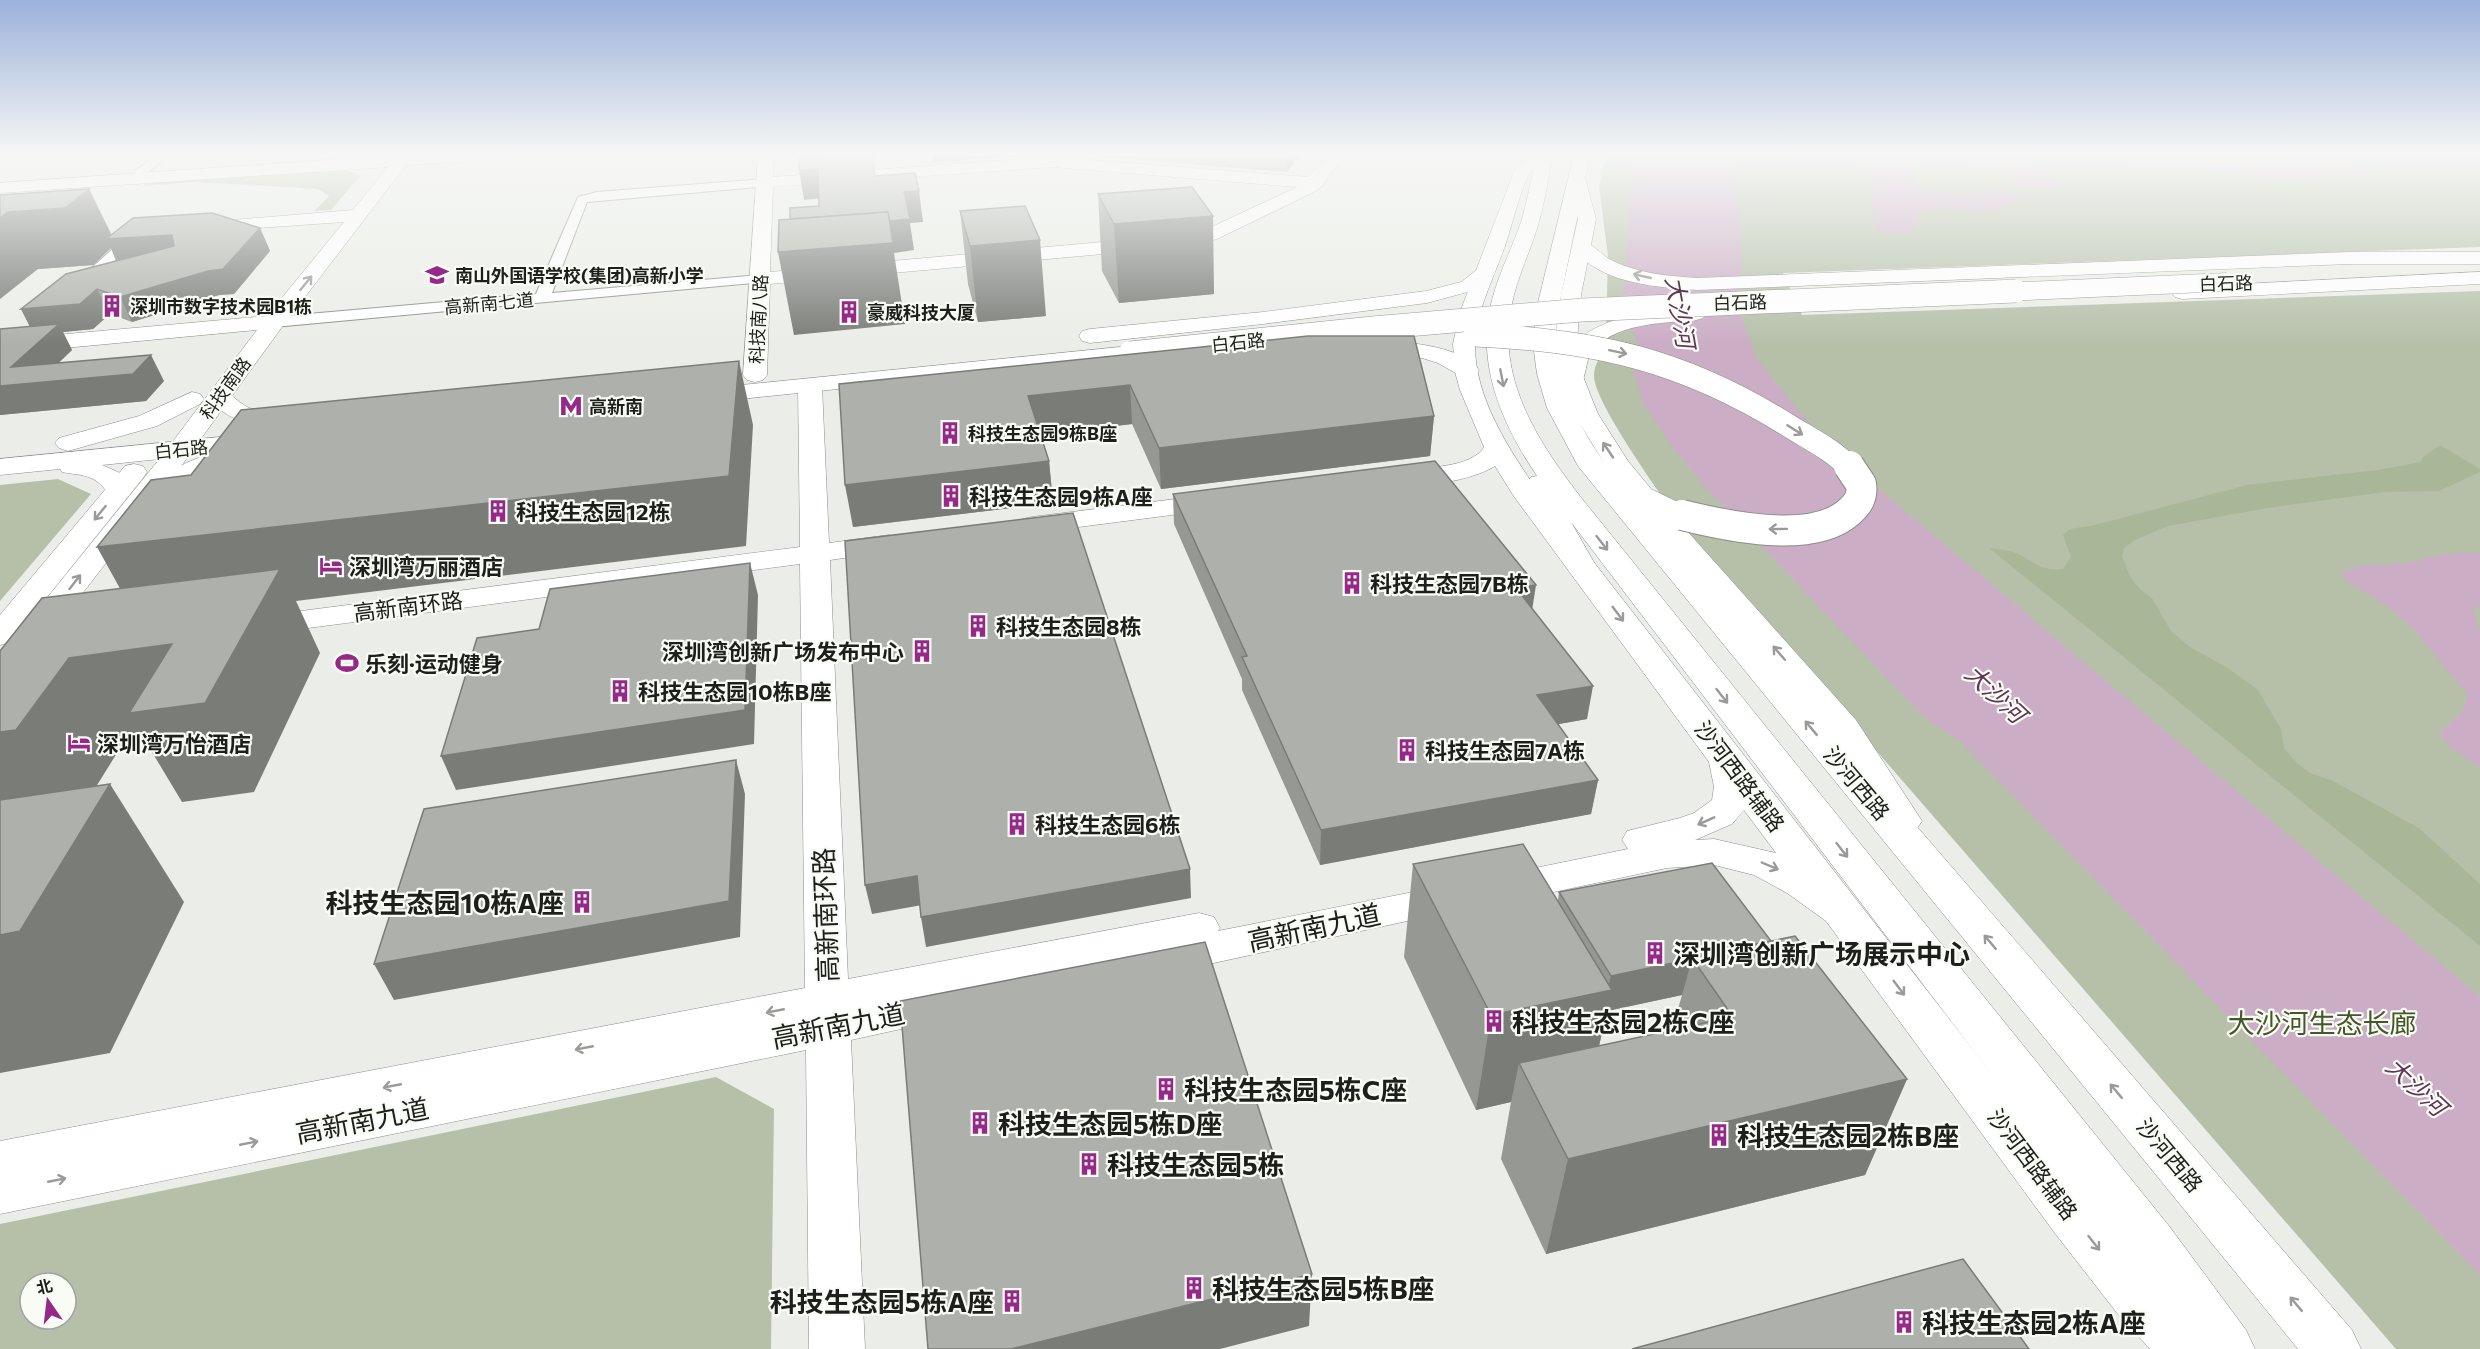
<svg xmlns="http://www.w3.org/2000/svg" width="2480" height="1349" viewBox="0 0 2480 1349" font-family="Commissioner,'Noto Sans SC',sans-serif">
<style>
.green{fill:#b6c0a9;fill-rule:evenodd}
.forest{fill:#a9b798}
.water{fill:#cbadc5}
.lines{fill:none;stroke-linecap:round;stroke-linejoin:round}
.street-casing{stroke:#8a8d86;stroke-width:2}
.secondary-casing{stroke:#8a8d86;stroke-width:1}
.primary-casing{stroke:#8a8d86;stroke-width:1}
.street{fill:#fff;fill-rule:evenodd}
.secondary{fill:#fff;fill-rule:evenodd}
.primary{fill:#fff;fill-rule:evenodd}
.primary-bridge-far2-casing{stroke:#8a8d86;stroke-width:19;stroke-linecap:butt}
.primary-bridge-far1-casing{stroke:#8a8d86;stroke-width:24;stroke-linecap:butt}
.primary-bridge-casing{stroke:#8a8d86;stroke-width:32;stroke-linecap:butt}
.primary-bridge-far2{stroke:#fff;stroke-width:18}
.primary-bridge-far1{stroke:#fff;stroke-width:23}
.primary-bridge{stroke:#fff;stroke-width:30}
.wall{fill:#969893;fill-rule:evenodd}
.shaded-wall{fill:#7a7c78}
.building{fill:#aeb1ab;stroke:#7a7c78;stroke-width:1.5}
.oneway{stroke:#9a9a99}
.labels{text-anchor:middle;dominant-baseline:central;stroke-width:4.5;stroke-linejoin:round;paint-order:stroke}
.far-poi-label{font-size:18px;font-weight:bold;fill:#1e1f1d;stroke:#f9fcf5;text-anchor:start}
.far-street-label{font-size:18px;fill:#1e1f1d;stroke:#f9fcf5}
.poi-label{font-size:22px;font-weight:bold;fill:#1e1f1d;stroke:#f9fcf5;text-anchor:start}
.street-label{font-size:22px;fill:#1e1f1d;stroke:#f9fcf5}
.water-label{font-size:24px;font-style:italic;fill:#5f3658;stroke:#f9fcf5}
.near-poi-label{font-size:27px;font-weight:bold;fill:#1e1f1d;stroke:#f9fcf5;text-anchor:start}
.near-street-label{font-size:27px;fill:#1e1f1d;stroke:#f9fcf5}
.near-park-label{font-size:27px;fill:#445726;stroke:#f9fcf5}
</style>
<rect width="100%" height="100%" fill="#ebeee8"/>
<g class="green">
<path d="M1616 155H2480V247L1783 273 1802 315 2480 291V1349H2396L1689 535C1670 507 1594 404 1594 376 1594 362 1603 354 1610 343L1606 335 1608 256 1599 186 1605 159H1615Z"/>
<path d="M344 170 361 175 331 210 314 211 329 196 318 189 195 182 143 186 146 183Z"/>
<path d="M58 479 91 494 0 601V485Z"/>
<path d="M716 1077 774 1109 771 1349H0V1224ZM30 1283H66V1319H30Z"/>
</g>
<path class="forest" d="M2440 445 2480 469V472L2439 491 2385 492 2268 508 2168 526 2135 540 2124 548 2122 557 2131 578 2141 590 2152 598 2171 631 2190 647 2228 668 2258 690 2281 729 2284 748 2297 763 2310 773 2331 780 2419 828 2480 884V946L1989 548C1997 549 2006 550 2013 552 2033 559 2038 572 2063 569L2071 557 2063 535 2070 529 2095 525 2247 485 2378 470 2421 462 2422 458Z"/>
<g class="water">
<path d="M1635 155H1731L1740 231 1742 318 1756 358 1802 415 1873 484 2480 997V1275L1960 741 1926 719 1703 485 1669 442 1644 405 1632 367 1637 351 1636 337 1621 318Z"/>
<path d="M1865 155H2043L2027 160 2058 183 2055 187 2031 189 2015 186 2013 179C2006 177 2003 172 1997 170 1990 166 1981 167 1973 165 1949 156 1931 151 1911 170L1920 187 1925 190 1962 196 2000 189 2023 197C2014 202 2003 209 1993 211 1968 215 1944 202 1917 214L1919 227C1905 236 1892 235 1877 230 1870 216 1872 197 1874 182L1853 168 1854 164Z"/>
<path d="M2114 155H2211L2256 163 2283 160V155H2357L2354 165 2370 173V176L2329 174 2311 179 2277 180 2220 170 2139 168Z"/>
<path d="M2456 553H2480V607L2473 608 2480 634V767L2448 746 2440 733 2463 710 2468 695 2409 624 2377 599 2347 582 2341 573 2358 566 2415 562 2429 557Z"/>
</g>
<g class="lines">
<g class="street-casing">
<g id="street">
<path d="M156 155H169L143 177H135V171Z"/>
<path d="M765 179 771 183 769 186 587 202 552 293 760 275 767 279 765 282 274 327 266 322 274 317 536 294 578 197 597 192Z"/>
<path d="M139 229 146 233 144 236 107 269 117 271 119 274 117 277 89 276 87 273 89 270 134 230Z"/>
</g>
</g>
<g class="secondary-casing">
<g id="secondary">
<path d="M398 155H497L489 160 406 165 282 327 179 469 12 684 0 687V656L161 457 257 330 0 354V340L267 316 344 222 202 232 196 231 193 227 196 223 353 210 388 167 0 193V183Z"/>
<path d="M758 155H774L773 177 1052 157 1308 177 1328 155H1345L1321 187 1314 192 1217 239 1192 246 770 284 767 375 763 380 755 382 747 380 743 375ZM1052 167 1297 187 1203 231 1191 234 770 272 773 187Z"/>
<path d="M1537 155H1550L1552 158C1546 165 1535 165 1530 173 1521 187 1511 229 1505 246 1495 275 1480 303 1476 333 1469 386 1504 442 1533 484L2090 1200 2155 1277 2206 1330 2215 1349H2150L2117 1313 2054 1232 1826 921 1787 893 1754 875 1714 865 1667 868 1501 903 1487 899 1481 889 1487 879 1501 875 1628 849 1622 840 1627 831 1680 818 1694 813 1712 800 1714 787 1709 762 1513 495 1495 466C1474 480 1416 490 1392 484L1388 478 1392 472 1401 470C1423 468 1472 468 1484 447L1460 390 1455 372 1453 344 1460 312 1514 172 1524 161ZM1744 810 1776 853 1714 839 1695 840 1732 824Z"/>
<path d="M1577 173 1585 178 1596 219 1581 295 1577 340 1584 379 1598 414 1628 461 1670 512 1856 720 1922 821 1916 830 1903 834 1890 830 1830 734 1650 524 1609 471 1574 414 1560 379 1555 340 1561 295 1578 219 1569 178Z"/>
<path d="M810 379 818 381 822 386 829 543 889 535 899 538 903 544 899 550 830 560 848 979 1199 913 1214 917 1220 928 1218 931 1453 884 1467 888 1473 898 1467 908 1163 974 1148 969 1142 958 1144 954 959 991 967 1004 960 1016 851 1040 865 1349H809L806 1050 0 1214V1141L805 988 800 564 262 634 251 632 246 625 251 618 262 616 800 547 798 386 802 381Z"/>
<path d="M134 464 143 466 147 472 143 478 11 642 0 645V615L125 466Z"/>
<path d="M1216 494 1226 496 1230 502 1226 508 1032 533 1022 531 1018 525 1022 519 1032 517Z"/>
</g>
</g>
<g class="primary-casing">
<g id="primary">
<path d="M1537 155H1553C1548 176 1546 197 1540 218 1532 249 1516 278 1511 309 1497 382 1541 446 1583 500L2169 1226 2246 1330 2255 1349H2194L2133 1260 1571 522 1596 566 1591 572 1581 575 1571 572C1551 545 1540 514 1527 483L1531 477 1537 476C1502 424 1475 363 1492 300 1499 273 1512 248 1521 222 1528 200 1531 177 1537 155Z"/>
<path d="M1574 155H1590L1558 311 1555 344 1561 376C1565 361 1570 346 1583 336 1607 317 1673 302 1703 310L1707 314 1703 318 1696 320C1663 323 1612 323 1591 353 1585 363 1587 375 1580 384L1572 386 1564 384C1577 426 1601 461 1630 495L1633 490 1643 488 1653 490 1692 509 1696 515 1692 521 1682 523 1672 521 1638 504 2352 1330 2361 1349H2298L1578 466 1547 408 1537 374 1533 344 1536 311Z"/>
<path d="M1582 241C1594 244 1602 256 1613 261 1640 274 1669 276 1697 278L2349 252H2480V264H2349L1697 290C1657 287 1598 284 1573 247L1575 243Z"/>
<path d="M1485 267 1492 269 1495 273 1475 290 1427 303 1263 324 1090 343 1082 341 1079 336 1082 331 1090 329 1263 312 1426 291 1461 282 1478 269Z"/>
<path d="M2480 272V284L2182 299 2175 297 2172 293 2175 289 2182 287Z"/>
<path d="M1374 341C1402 341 1461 345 1479 370L1475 375 1467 377 1459 375 1438 363 1422 358 1366 353 1363 348 1366 343Z"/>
<path d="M1130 346 1138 348 1141 353 1138 358 702 403 694 401 690 396 694 391 702 389Z"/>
<path d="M219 389C232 392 239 405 252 409 265 412 279 410 292 413L295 418 292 423C262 431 225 422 207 396L211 391Z"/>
<path d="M192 392 200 394 204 399 200 404 157 426 68 451 59 448 55 443 59 438 139 416Z"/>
<path d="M260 433 269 436 273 441 269 446 243 450 245 453 241 458 204 475 152 506 142 508 132 506 128 500 132 494 186 463 208 454 102 465 120 473 132 490 129 496C105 502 109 486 91 478 82 474 71 474 62 472L60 469 0 475V459Z"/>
</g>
</g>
<use href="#street" class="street"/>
<use href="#secondary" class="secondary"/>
<use href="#primary" class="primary"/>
<g class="primary-bridge-far2-casing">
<path id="primary-bridge-far2" d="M1981 293 2227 282"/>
</g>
<g class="primary-bridge-far1-casing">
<g id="primary-bridge-far1">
<path d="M1475 335C1595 340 1683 360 1786 424 1808 438 1832 449 1850 468"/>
<path d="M1130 353 1373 328 1582 310 2016 291"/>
</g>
</g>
<g class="primary-bridge-casing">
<path id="primary-bridge" d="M1682 515C1726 526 1812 545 1849 512 1858 504 1863 497 1861 484L1849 466"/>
</g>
<use href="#primary-bridge-far2" class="primary-bridge-far2"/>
<use href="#primary-bridge-far1" class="primary-bridge-far1"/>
<use href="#primary-bridge" class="primary-bridge"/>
</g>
<g class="wall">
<path d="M1102 155H1301L1287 172 1102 157Z"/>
<path d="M89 189 112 235 260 228 270 251 234 294 219 295 132 322 110 314 93 329 63 332 72 350 59 362 164 381 146 401 0 415 30 326 21 309 116 260 111 248 93 265 38 269Z"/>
<path d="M1098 194 1214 294 1119 303 1102 271Z"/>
<path d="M960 211 1046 316 978 322 968 284Z"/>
<path d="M1308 336 1434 416 1430 456 1161 489 1132 424 1041 435 1049 461 1053 503 853 527 839 384Z"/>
<path d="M1173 494 1532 609 1587 719 1558 724 1598 780 1591 814 1320 865 1242 690V679L1174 524Z"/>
<path d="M1413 864 1558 900 1559 892 1771 941 1907 1079 1865 1175 1546 1254 1501 1159 1511 1102 1476 1110 1404 957ZM1682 995 1672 1030 1599 1046 1607 1011Z"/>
</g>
<g class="shaded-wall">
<path d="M801 155H872L823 198 804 200 799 170H804Z"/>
<path d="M933 155H1035L934 162Z"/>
<path d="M1287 155H1301L1287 172Z"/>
<path d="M89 189 113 239 172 235 183 258 117 263 111 248 93 265 38 269 0 299V218L8 212Z"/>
<path d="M919 191 923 222 910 223 914 250 894 253 905 324 794 335 778 252 904 192Z"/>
<path d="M1213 216 1214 294 1119 303 1114 224Z"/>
<path d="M260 228 270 251 234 294 219 295 132 322 120 297Z"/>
<path d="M1040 240 1046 316 978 322 970 246Z"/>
<path d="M97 289 110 314 93 329 63 332 72 350 38 383 151 355 164 381 146 401 0 415V386L11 367 34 335 21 309Z"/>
<path d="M739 361 753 425 746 546 296 601 320 653 254 792 182 802 146 742 122 745 76 819 0 831V732L69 658 260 606 138 621 97 547Z"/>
<path d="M1130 385 1132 424 1032 436 1028 396Z"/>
<path d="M1434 416 1430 456 1161 489 1159 448Z"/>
<path d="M1049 461 1053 503 853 527 845 485Z"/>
<path d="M750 563 758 595 754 744 456 790 441 756Z"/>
<path d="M1536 585 1531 617 1516 588Z"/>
<path d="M1593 686 1587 719 1532 729 1537 695Z"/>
<path d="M736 760 745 794 740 937 394 1000 374 964Z"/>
<path d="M1598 780 1591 814 1320 865 1321 830Z"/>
<path d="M110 784 184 902 110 1053 0 1073V935Z"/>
<path d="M1190 869 1191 898 926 947 921 917Z"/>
<path d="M917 876 922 905 872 914 865 885Z"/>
<path d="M1692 959 1682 995 1607 1011 1590 1085 1519 1063 1511 1102 1476 1110 1491 1015 1607 991 1611 976Z"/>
<path d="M1907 1079 1865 1175 1546 1254 1568 1159Z"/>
<path d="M1312 1274 1309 1326 1220 1349H1011Z"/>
</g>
<g class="building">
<path d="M840 155H872L875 176 915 173 919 191 904 192 910 219 889 221 888 212 790 219V208L819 206 818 169 799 170V158Z"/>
<path d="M1192 187 1213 216 1114 224 1098 194Z"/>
<path d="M89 189 65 208 8 212 0 218V195Z"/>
<path d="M1025 206 1040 240 970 246 960 211Z"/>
<path d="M888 212 893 243 778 252 779 220Z"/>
<path d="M212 213 260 228 223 269 208 271 120 297 97 289 80 304 21 309 66 274 174 246 172 235 106 239 133 218Z"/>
<path d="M59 324 11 367 151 355 133 374 0 386V329Z"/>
<path d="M1308 336H1414L1434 416 1159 448 1130 385 1028 396 1049 461 845 485 839 384Z"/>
<path d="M739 361 729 476 97 547 151 480 191 475 241 410Z"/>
<path d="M1435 461 1536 585 1516 588 1593 686 1537 695 1598 780 1321 830 1242 657 1247 656 1173 494Z"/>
<path d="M1073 513 1190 869 921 917 917 876 865 885 845 541Z"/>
<path d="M750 563 745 710 441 756 477 638 539 629 550 589Z"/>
<path d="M280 569 205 703 129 713 172 644 69 658 16 730 0 732V651L42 598Z"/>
<path d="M736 760 729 901 374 964 424 809Z"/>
<path d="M110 784 20 931 0 935V800Z"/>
<path d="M1523 844 1612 990 1491 1015 1413 864Z"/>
<path d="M1712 863 1771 941 1692 958V959L1611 976 1559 892Z"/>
<path d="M1795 936 1907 1079 1568 1159 1519 1063 1733 1017 1692 958Z"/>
<path d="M1205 942 1312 1274 1011 1349H928L900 1001Z"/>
<path d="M1963 1259 2029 1349H1632Z"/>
</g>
<defs><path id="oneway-shaft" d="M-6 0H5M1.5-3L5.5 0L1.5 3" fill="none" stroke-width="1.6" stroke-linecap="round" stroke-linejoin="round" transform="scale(1.5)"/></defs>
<g class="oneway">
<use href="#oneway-shaft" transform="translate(1642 276) rotate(-167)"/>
<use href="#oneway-shaft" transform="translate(306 283) rotate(-51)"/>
<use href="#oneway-shaft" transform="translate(1618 352) rotate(12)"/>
<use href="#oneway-shaft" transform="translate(1502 378) rotate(79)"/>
<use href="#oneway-shaft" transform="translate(1795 430) rotate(32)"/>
<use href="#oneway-shaft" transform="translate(1608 450) rotate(-124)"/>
<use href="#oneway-shaft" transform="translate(100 513) rotate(129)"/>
<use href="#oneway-shaft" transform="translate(1778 529) rotate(179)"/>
<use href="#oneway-shaft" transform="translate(1602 543) rotate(52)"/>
<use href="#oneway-shaft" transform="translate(75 582) rotate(-52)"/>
<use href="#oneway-shaft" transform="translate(1618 614) rotate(53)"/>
<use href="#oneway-shaft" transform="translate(1779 653) rotate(-131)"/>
<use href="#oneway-shaft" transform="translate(1722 696) rotate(52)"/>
<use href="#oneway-shaft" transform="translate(1811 728) rotate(-130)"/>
<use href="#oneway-shaft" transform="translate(1706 821) rotate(156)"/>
<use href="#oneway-shaft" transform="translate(1842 850) rotate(52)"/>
<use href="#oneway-shaft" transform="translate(1770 866) rotate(23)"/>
<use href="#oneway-shaft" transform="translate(1990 942) rotate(-130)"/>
<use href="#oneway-shaft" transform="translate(1899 988) rotate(53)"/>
<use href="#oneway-shaft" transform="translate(775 1011) rotate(169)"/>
<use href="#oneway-shaft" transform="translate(584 1048) rotate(169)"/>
<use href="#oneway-shaft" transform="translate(392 1086) rotate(169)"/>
<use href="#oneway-shaft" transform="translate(2116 1091) rotate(-130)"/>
<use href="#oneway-shaft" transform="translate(249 1143) rotate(-11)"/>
<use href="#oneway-shaft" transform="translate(57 1180) rotate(-11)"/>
<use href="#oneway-shaft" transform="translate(2094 1243) rotate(52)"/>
<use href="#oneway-shaft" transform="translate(2296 1304) rotate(-130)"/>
</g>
<linearGradient id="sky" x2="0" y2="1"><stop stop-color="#9cb1da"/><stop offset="0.45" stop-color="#f6f7f5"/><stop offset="1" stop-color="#f6f7f5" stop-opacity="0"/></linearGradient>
<rect width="2480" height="344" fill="url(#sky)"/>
<defs>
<g id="school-bare" transform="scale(1.8)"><path d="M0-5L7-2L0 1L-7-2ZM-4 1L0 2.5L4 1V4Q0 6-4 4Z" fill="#952889" stroke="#f9fcf5" stroke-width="2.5" paint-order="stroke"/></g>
<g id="building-bare" transform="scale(1.8)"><path d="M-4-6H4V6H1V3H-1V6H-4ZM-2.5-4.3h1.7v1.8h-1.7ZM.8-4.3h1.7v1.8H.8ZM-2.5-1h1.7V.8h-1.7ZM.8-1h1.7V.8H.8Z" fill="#952889" stroke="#f9fcf5" stroke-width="2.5" paint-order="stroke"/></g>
<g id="metro-bare" transform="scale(1.8)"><path d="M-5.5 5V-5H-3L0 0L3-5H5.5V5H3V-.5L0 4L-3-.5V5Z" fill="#952889" stroke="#f9fcf5" stroke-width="2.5" paint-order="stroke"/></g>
<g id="hotel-bare" transform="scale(1.8)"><path d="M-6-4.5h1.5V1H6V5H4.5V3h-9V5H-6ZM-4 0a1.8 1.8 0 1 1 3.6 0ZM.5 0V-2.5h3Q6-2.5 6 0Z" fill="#952889" stroke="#f9fcf5" stroke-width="2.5" paint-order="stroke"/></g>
<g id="stadium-bare" transform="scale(1.8)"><path d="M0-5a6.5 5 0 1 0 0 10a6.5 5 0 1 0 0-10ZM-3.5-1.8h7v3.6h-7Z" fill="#952889" stroke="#f9fcf5" stroke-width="2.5" paint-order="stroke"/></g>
</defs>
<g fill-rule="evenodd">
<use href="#school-bare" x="437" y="275"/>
<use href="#building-bare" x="112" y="306"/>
<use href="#building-bare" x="849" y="312"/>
<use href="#metro-bare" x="571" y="406"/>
<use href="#building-bare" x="950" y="433"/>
<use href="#building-bare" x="951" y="496"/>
<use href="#building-bare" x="498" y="511"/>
<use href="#hotel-bare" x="331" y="566"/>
<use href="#building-bare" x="1352" y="583"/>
<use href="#building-bare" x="978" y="626"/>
<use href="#building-bare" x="922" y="651"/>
<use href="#stadium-bare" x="347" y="663"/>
<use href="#building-bare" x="620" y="691"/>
<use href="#hotel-bare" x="79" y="743"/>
<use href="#building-bare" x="1407" y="750"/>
<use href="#building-bare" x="1017" y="824"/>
<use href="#building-bare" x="582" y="902"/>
<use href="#building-bare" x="1655" y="953"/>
<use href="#building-bare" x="1494" y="1021"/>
<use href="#building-bare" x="1166" y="1089"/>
<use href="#building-bare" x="980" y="1123"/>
<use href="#building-bare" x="1719" y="1135"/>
<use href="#building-bare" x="1089" y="1164"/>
<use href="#building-bare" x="1194" y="1288"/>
<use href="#building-bare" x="1012" y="1301"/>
<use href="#building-bare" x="1904" y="1322"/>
</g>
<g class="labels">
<g class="far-poi-label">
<text x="455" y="275">南山外国语学校(集团)高新小学</text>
<text x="130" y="306">深圳市数字技术园B1栋</text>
<text x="867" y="312">豪威科技大厦</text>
<text x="589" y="406">高新南</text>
<text x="968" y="433">科技生态园9栋B座</text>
</g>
<g class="far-street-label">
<text transform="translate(2226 283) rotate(-2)">白石路</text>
<text transform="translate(1740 302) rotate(-2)">白石路</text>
<text transform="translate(489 303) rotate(-5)">高新南七道</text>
<text transform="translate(758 319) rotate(-87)">科技南八路</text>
<text transform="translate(1238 342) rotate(-6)">白石路</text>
<text transform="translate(225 388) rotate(-54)">科技南路</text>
<text transform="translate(181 449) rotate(-6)">白石路</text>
</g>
<g class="poi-label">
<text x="969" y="496">科技生态园9栋A座</text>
<text x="516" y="511">科技生态园12栋</text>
<text x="349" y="566">深圳湾万丽酒店</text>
<text x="1370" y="583">科技生态园7B栋</text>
<text x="996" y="626">科技生态园8栋</text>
<text x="904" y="651" text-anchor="end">深圳湾创新广场发布中心</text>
<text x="365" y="663">乐刻·运动健身</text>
<text x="638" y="691">科技生态园10栋B座</text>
<text x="97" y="743">深圳湾万怡酒店</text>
<text x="1425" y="750">科技生态园7A栋</text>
<text x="1035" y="824">科技生态园6栋</text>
</g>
<g class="street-label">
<text transform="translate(408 606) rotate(-7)">高新南环路</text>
<text transform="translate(1740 776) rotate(53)">沙河西路辅路</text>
<text transform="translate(1857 783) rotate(50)">沙河西路</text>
<text transform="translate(2170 1155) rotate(50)">沙河西路</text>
<text transform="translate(2033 1164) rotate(53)">沙河西路辅路</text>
</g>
<g class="water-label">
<text transform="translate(1681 312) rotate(80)">大沙河</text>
<text transform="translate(1996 693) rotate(43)">大沙河</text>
<text transform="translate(2417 1086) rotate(43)">大沙河</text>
</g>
<g class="near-poi-label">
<text x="564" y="902" text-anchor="end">科技生态园10栋A座</text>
<text x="1673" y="953">深圳湾创新广场展示中心</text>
<text x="1512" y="1021">科技生态园2栋C座</text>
<text x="1184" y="1089">科技生态园5栋C座</text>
<text x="998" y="1123">科技生态园5栋D座</text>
<text x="1737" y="1135">科技生态园2栋B座</text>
<text x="1107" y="1164">科技生态园5栋</text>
<text x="1212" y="1288">科技生态园5栋B座</text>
<text x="994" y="1301" text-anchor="end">科技生态园5栋A座</text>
<text x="1922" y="1322">科技生态园2栋A座</text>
</g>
<g class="near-street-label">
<text transform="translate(825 915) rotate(-92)">高新南环路</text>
<text transform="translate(1314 927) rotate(-12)">高新南九道</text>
<text transform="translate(838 1025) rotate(-11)">高新南九道</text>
<text transform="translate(362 1120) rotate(-11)">高新南九道</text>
</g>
<g class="near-park-label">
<text x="2322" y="1022">大沙河生态长廊</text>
</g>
</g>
<g transform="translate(48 1301) rotate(346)"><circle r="28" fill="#f9fcf5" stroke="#a1a49f" stroke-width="1.5"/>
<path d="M0-4.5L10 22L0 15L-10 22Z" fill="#952889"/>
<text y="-9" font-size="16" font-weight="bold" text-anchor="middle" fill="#1e1f1d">北</text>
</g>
</svg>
